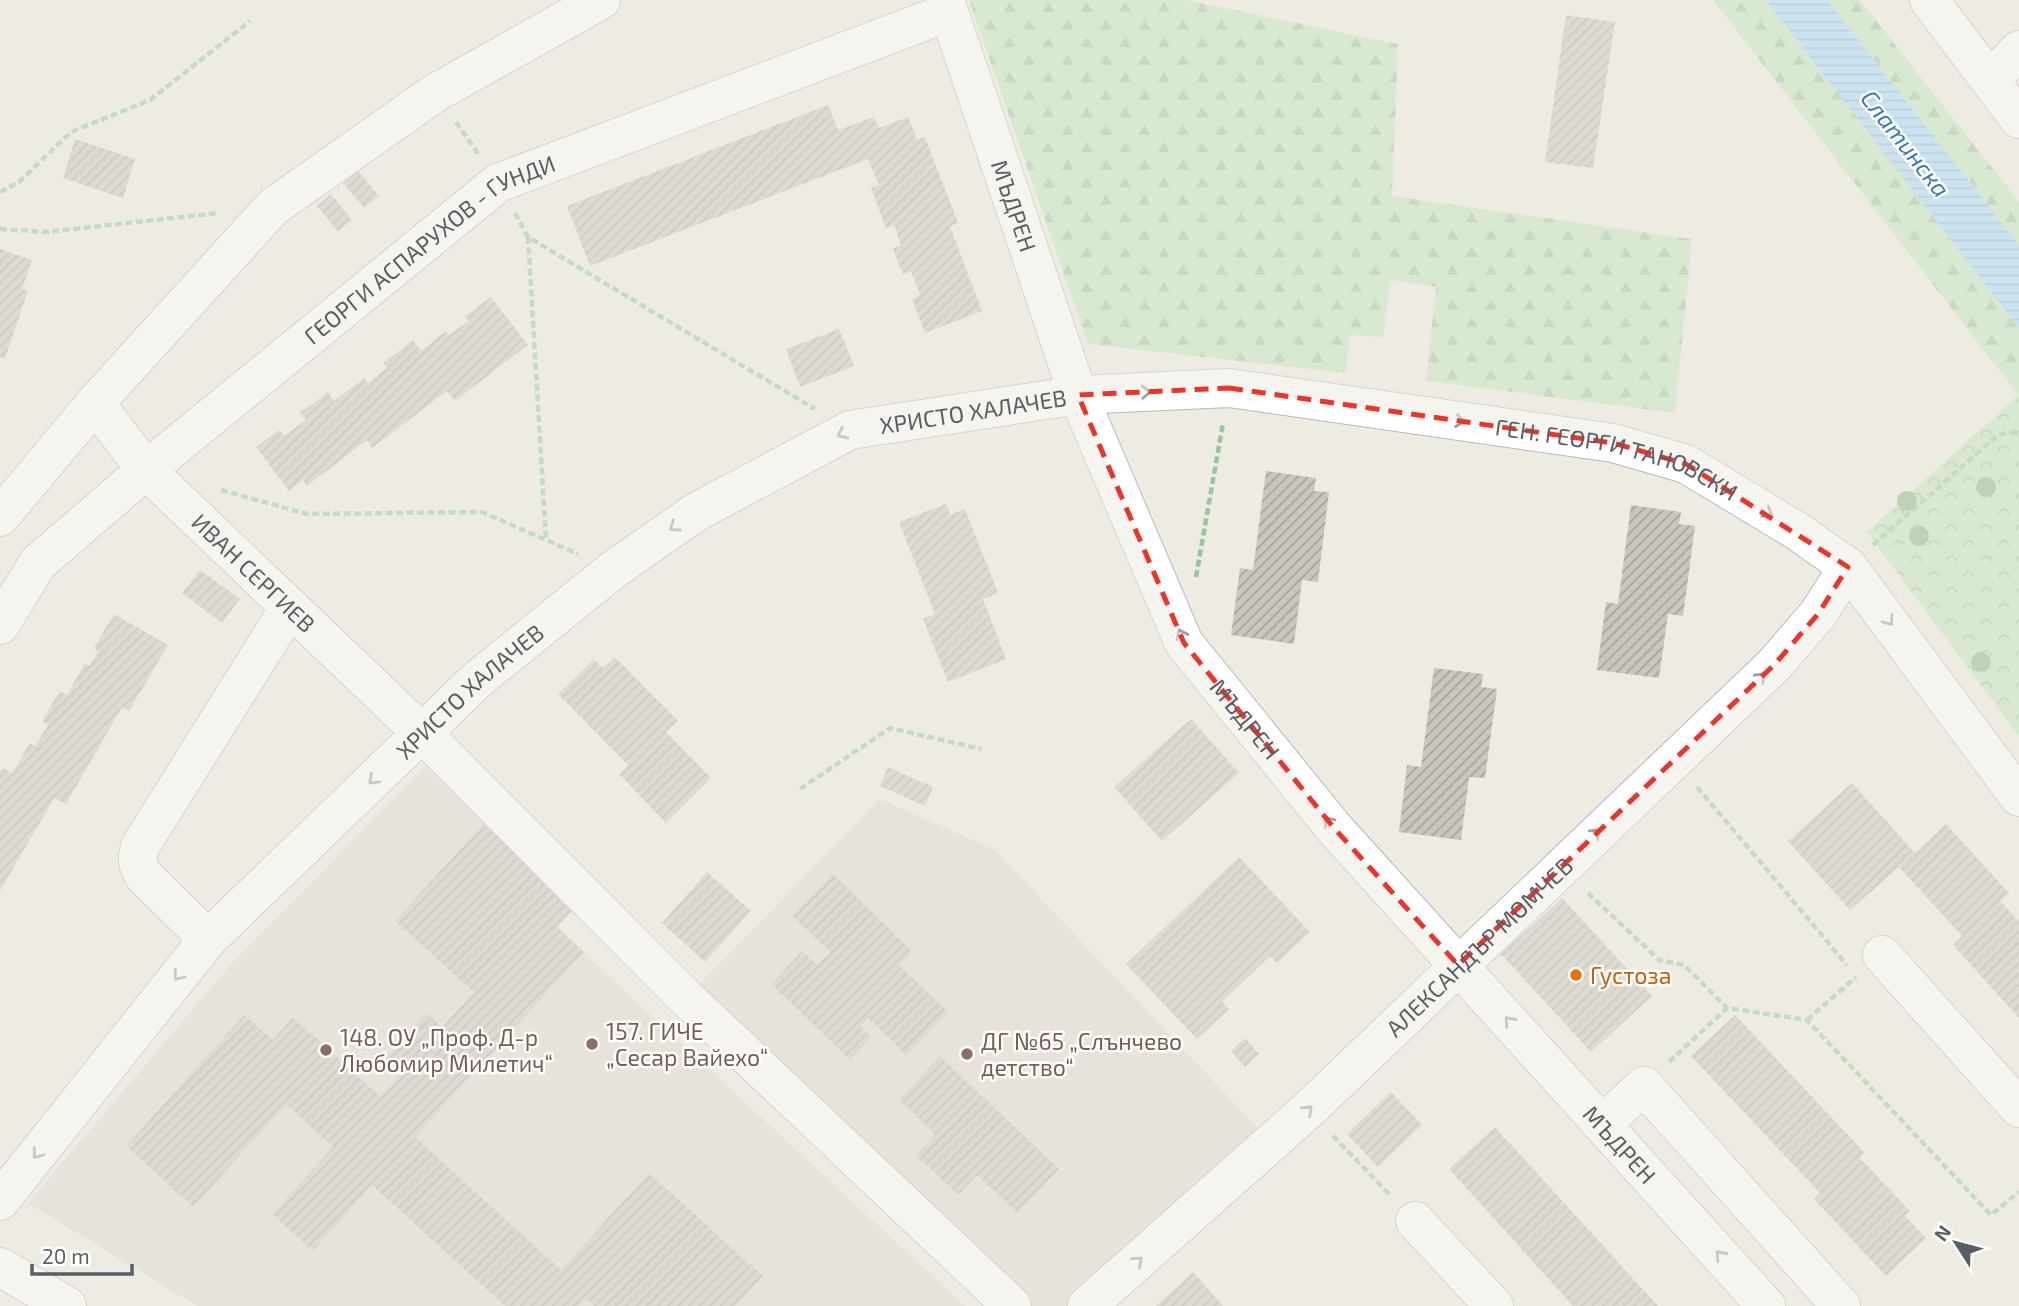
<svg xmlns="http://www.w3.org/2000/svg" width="2019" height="1306" viewBox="0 0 2019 1306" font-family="'Exo 2',sans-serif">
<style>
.education{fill:#dedad0}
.forest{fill:url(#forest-firs)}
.park{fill:url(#park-crowns)}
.water{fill:url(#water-rules)}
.building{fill:url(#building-hatch)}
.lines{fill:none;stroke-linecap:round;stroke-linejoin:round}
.minor-casing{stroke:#b5b8bd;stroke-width:40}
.path{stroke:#95c5a2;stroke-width:4.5;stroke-dasharray:7 3.5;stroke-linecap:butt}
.minor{stroke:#fff;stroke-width:38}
.tree{fill:#86b282}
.oneway{stroke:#9c9fa1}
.marked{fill:none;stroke:#ee3428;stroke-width:5;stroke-dasharray:14 9;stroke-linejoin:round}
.food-dot{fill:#e8710a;stroke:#fff;stroke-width:2.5}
.education-dot{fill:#8d6e63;stroke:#fff;stroke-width:2.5}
.labels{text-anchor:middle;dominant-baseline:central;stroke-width:5;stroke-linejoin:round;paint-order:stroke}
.street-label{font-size:23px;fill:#5a5f63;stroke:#fff}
.food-label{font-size:23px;fill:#c56008;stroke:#fff;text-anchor:start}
.education-label{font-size:23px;fill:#785e54;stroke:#fff;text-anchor:start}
.water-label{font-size:24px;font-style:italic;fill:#3b78b4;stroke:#fff}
</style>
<defs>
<pattern id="forest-firs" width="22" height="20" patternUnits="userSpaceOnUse" patternTransform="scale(1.75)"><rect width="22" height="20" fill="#bee6bd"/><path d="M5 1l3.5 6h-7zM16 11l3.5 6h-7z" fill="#9dbe9d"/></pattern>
<pattern id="park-crowns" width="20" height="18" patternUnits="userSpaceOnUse" patternTransform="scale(1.75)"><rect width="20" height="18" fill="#bee6bd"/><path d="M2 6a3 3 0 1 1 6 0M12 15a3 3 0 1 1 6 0" fill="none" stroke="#9dbe9d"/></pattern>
<pattern id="water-rules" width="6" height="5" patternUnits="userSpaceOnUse" patternTransform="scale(1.75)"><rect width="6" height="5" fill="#a1d8ff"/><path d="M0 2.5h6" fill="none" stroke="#86b2d2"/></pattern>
<pattern id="building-hatch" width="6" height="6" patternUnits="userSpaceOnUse" patternTransform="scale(1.75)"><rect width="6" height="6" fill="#c9c6bf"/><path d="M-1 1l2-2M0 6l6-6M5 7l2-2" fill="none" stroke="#a6a49f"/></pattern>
</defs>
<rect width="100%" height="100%" fill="#eeebe2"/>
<g class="education">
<path d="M425 767 575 907 557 928 965 1306H197L28 1203 232 963Z"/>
<path d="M880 799 995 850 1272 1143 1087 1306H1012L686 998Z"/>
</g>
<g class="forest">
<path d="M969 0H1186L1398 44 1392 196 1692 239 1675 413 1426 381 1436 287 1391 280 1383 337 1350 335 1346 373 1088 344Z"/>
<path d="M1713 0H1766L1789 27 2019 328V396Z"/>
<path d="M1827 0H1860L2019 202V245Z"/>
</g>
<path class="park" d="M2018 395 2019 396V737L1867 532Z"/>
<path class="water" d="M1766 0H1827L2019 245V328Z"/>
<g class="building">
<path d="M1566 15 1615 22 1593 168 1545 162Z"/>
<path d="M828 105 838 130 874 117 879 128 908 117 917 140 925 137 958 223 950 226 982 311 925 333 912 299 920 295 911 271 903 274 893 249 901 245 894 225 886 228 871 188 879 185 868 159 590 266 567 206Z"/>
<path d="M75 139 135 159 123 198 63 178Z"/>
<path d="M358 171 379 196 364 208 343 183Z"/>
<path d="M331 194 352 220 338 231 317 206Z"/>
<path d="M0 249 32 260 22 289 28 291 5 358 0 357Z"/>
<path d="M491 297 528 345 455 401 447 391 372 448 367 440 307 486 303 480 289 491 256 447 279 430 284 436 306 420 300 413 328 392 334 401 364 378 368 383 387 368 383 363 413 340 421 351 446 331 449 335 469 321 465 316Z"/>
<path d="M839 329 854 366 800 387 786 349Z"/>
<path d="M1266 471 1316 478 1314 491 1329 492 1318 582 1302 580 1294 644 1231 635 1240 568 1253 570Z"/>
<path d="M946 504 950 515 965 509 998 593 983 599 1006 659 948 682 923 619 935 614 899 522Z"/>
<path d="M1631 505 1681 512 1679 524 1695 526 1683 616 1668 614 1659 678 1597 670 1606 602 1618 604Z"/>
<path d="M200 570 240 599 222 623 182 593Z"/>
<path d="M114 614 168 645 129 711 122 707 66 804 54 798 0 891V772L3 768 12 773 30 743 35 746 48 725 42 721 60 691 67 695 85 663 90 666 98 651 94 648Z"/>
<path d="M615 657 678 721 666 732 711 778 666 823 619 774 628 765 558 694 594 659 603 668Z"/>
<path d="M1434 668 1483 674 1481 687 1497 689 1485 778 1469 777 1461 840 1399 832 1407 765 1421 767Z"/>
<path d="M1191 719 1239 773 1162 841 1114 787Z"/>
<path d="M888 767 933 787 925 806 880 786Z"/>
<path d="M1852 783 1915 853 1946 824 2009 893 2000 901 2019 921V1018L1953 945 1962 936 1899 867 1850 910 1788 841Z"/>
<path d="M483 824 575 907 557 927 584 952 415 1137 561 1270 649 1173 763 1276 736 1306H594L586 1299 579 1306H505L372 1185 313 1251 272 1214 333 1147 286 1104 193 1207 126 1146 244 1015 273 1040 293 1017 380 1096 403 1072 387 1057 427 1013 442 1027 474 992 395 921Z"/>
<path d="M1239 857 1310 932 1277 963 1270 956 1222 1002 1229 1009 1197 1039 1126 964Z"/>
<path d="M707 872 751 911 705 962 662 923Z"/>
<path d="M833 874 912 951 899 965 948 1012 906 1055 868 1018 860 1026 872 1037 850 1060 771 984 802 951 817 965 830 952 792 916Z"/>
<path d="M1562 898 1652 996 1591 1052 1501 954Z"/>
<path d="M1735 1015 1865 1153 1860 1158 1910 1211 1905 1216 1926 1238 1886 1276 1814 1199 1820 1193 1691 1056Z"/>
<path d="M1245 1038 1259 1054 1245 1067 1231 1051Z"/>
<path d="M940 1056 1059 1169 1017 1213 977 1175 958 1195 916 1155 935 1134 899 1099Z"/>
<path d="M1391 1092 1422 1125 1378 1167 1347 1134Z"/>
<path d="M1495 1127 1526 1161 1658 1306H1573L1449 1169Z"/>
<path d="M1193 1272 1223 1306H1156L1160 1302Z"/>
</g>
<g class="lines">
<g class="minor-casing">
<g id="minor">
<path id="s1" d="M945 0 1078 395 1184 643 1334 828 1766 1306"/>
<path d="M1929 0 2019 119"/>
<path d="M1991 80 2019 50"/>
<path id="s2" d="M95 403 146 470 422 733 686 998 1012 1306"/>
<path d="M0 517 95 403 273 207 435 93 601 0"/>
<path id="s3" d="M0 625 38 563 146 470 498 183 949 12"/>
<path d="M208 939 144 876C137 865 136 857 141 845L290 607"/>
<path d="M1882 955 2019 1108"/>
<path d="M1602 1124 1644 1086 1841 1306"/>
<path id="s4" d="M0 1201 208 939 478 679 613 570 696 512 850 430 1078 395 1229 388 1613 443 1686 464 1797 531 1848 567 2019 797"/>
<path d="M1415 1221 1494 1306"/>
<path d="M0 1267 67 1306"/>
<path id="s5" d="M1087 1306 1308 1110 1775 664 1818 614 1848 567"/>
</g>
</g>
<g class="path">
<path d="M456 122 479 155"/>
<path d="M0 192 19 182 71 132 150 100 250 21"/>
<path d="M515 213 528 237 815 409"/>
<path d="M0 229 46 232 218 213"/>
<path d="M528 237 546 540"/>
<path d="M221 490 307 514 482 512 578 554"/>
<path d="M1873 545 1998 435 2019 431"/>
<path d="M1196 577 1223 423"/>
<path d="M1697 787 1847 965"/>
<path d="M800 789 890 728 981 749"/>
<path d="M1588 893 1659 960 1684 965 1727 1008 1807 1020 1991 1215 2019 1192"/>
<path d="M1807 1020 1856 977"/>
<path d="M1669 1062 1727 1008"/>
<path d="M1333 1136 1390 1195"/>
</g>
<use href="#minor" class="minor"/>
</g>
<g class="tree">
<circle cx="1986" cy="487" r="10"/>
<circle cx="1907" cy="501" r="10"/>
<circle cx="1919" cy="536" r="10"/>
<circle cx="1981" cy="662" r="10"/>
</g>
<defs><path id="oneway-chevron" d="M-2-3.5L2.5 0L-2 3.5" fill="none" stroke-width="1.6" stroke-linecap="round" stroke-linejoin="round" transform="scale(1.75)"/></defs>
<g class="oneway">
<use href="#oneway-chevron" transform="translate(1146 392) rotate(-3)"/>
<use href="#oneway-chevron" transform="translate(1460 421) rotate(8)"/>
<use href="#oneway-chevron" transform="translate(842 434) rotate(154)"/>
<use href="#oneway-chevron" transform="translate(1768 513) rotate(32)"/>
<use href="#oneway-chevron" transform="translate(674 527) rotate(145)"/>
<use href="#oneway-chevron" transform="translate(1889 621) rotate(53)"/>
<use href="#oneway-chevron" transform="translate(1181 634) rotate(-115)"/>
<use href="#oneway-chevron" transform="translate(1761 677) rotate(-44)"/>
<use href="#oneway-chevron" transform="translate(373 780) rotate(136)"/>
<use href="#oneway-chevron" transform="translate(1328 821) rotate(-129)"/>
<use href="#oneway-chevron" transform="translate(1596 833) rotate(-43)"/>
<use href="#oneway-chevron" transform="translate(178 976) rotate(128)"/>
<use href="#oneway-chevron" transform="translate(1509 1021) rotate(-132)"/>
<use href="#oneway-chevron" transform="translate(1308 1110) rotate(-43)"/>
<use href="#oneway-chevron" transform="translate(37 1154) rotate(128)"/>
<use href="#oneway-chevron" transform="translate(1720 1255) rotate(-132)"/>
<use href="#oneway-chevron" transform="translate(1138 1261) rotate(-41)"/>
</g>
<path d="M0 0H2019V1306H0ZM1229 388 1613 443 1686 464 1848 567 1818 614 1775 664 1458 965 1334 828 1184 643 1078 395Z" fill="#eeebe2" fill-opacity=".55" fill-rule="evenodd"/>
<path class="marked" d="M1229 388 1613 443 1686 464 1848 567 1818 614 1775 664 1458 965 1334 828 1184 643 1078 395Z"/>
<circle class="food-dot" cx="1576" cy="975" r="7"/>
<g class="education-dot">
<circle cx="592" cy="1044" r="7"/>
<circle cx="326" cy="1050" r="7"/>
<circle cx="967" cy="1054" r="7"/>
</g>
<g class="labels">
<g class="street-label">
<text stroke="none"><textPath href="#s1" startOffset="217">МЪДРЕН</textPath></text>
<text stroke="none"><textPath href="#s3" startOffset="576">ГЕОРГИ АСПАРУХОВ - ГУНДИ</textPath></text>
<text stroke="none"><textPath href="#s4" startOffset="1283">ХРИСТО ХАЛАЧЕВ</textPath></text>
<text stroke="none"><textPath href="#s4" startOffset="1936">ГЕН. ГЕОРГИ ТАНОВСКИ</textPath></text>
<text stroke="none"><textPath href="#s2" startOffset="233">ИВАН СЕРГИЕВ</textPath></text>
<text stroke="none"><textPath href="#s4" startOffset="695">ХРИСТО ХАЛАЧЕВ</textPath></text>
<text stroke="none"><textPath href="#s1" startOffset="784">МЪДРЕН</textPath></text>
<text stroke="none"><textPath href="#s5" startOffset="532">АЛЕКСАНДЪР МОМЧЕВ</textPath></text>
<text stroke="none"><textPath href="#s1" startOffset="1351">МЪДРЕН</textPath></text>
</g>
<g class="food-label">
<text x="1590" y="975">Густоза</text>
</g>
<g class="education-label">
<text x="606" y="1031">157. ГИЧЕ<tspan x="606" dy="26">„Сесар Вайехо“</tspan></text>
<text x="340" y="1037">148. ОУ „Проф. Д-р<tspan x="340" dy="26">Любомир Милетич“</tspan></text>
<text x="981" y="1041">ДГ №65 „Слънчево<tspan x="981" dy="26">детство“</tspan></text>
</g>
<g class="water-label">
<text transform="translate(1906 143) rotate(52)">Слатинска</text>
</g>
</g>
<g transform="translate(1956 1243) rotate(306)" stroke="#ffffff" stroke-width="5" paint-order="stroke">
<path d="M0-5L12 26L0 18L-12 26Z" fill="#5a5f63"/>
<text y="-10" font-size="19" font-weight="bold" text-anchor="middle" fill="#5a5f63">N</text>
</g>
<path d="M32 1264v10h100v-10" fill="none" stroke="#5a5f63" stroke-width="3.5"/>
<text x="42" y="1264" font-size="21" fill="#5a5f63" stroke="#ffffff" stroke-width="5" paint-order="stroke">20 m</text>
</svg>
